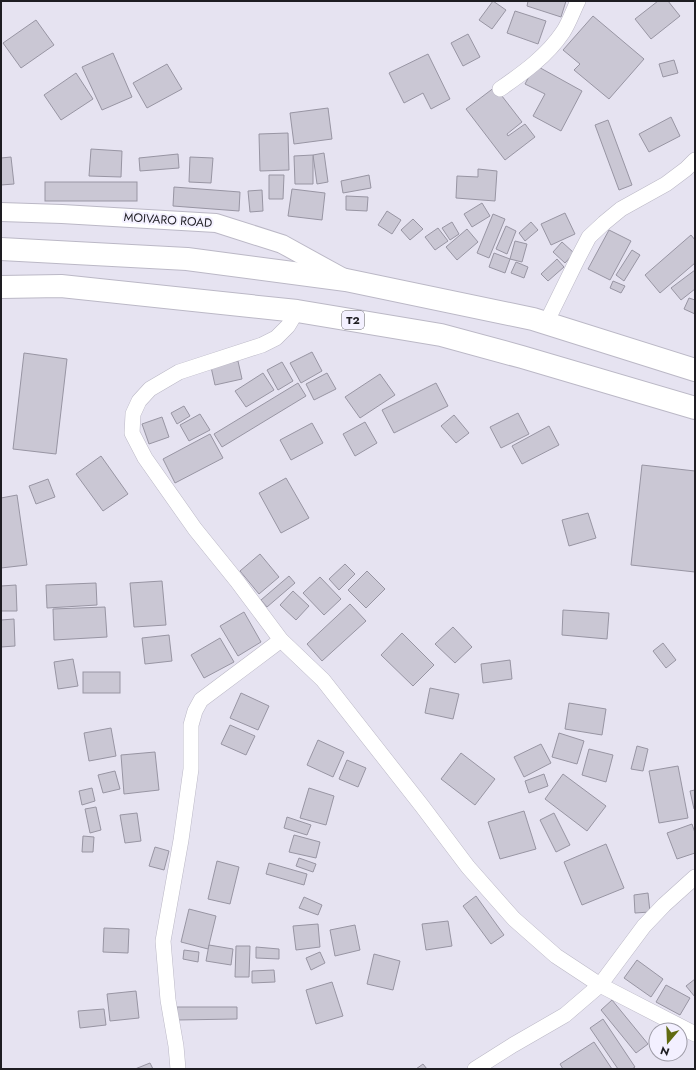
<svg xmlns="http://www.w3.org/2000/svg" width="696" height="1070" viewBox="0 0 696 1070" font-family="Jost,sans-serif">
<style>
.building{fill:#cac7d4;stroke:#9895a3}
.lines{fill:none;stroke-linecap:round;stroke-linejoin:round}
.minor-casing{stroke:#bbb8c6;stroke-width:16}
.tertiary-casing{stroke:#bbb8c6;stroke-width:20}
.trunk-casing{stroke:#bbb8c6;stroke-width:24}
.minor{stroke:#fff;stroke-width:15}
.tertiary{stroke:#fff;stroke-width:18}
.trunk{stroke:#fff;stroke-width:22}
.labels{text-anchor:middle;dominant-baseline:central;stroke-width:4;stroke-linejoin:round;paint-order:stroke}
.shield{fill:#f3f0ff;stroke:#5e5c64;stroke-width:1}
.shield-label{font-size:11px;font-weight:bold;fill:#1e1d22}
.street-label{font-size:12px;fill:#1e1d22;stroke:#f3f0ff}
</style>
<rect width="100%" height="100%" fill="#e6e3f1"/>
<g class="building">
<path d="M493 1 506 10 492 29 479 20Z"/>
<path d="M528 1H566L561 17 527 6Z"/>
<path d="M658 1H668L680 16 651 39 635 19Z"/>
<path d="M515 11 546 21 538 44 507 33Z"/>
<path d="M593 16 644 59 609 99 574 70 580 64 563 50Z"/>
<path d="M36 20 54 45 21 68 3 43Z"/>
<path d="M468 34 480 57 463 66 451 43Z"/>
<path d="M113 53 132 97 102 110 82 67Z"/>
<path d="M428 54 450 99 431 109 423 93 404 103 389 73Z"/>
<path d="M674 60 678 73 663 77 659 64Z"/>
<path d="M167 64 182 89 147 108 133 83Z"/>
<path d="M535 65 582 91 561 131 533 116 545 94 525 84Z"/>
<path d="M76 73 93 99 61 120 44 95Z"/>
<path d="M495 87 522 122 507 134 508 136 525 124 535 137 505 160 466 109Z"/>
<path d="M328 108 332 139 294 144 290 113Z"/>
<path d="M671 117 680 136 649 152 639 134Z"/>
<path d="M608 120 632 185 619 190 595 125Z"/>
<path d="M288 133 289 170 260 171 259 134Z"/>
<path d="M91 149 122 151 121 177 89 176Z"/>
<path d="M324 153 328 182 317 184 313 155Z"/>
<path d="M178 154 179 168 140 171 139 158Z"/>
<path d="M313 155V184H295L294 156Z"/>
<path d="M11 157 14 184 1 185V158Z"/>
<path d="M190 157 213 158 211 183 189 182Z"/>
<path d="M478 169 497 171 495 201 456 198 457 176 478 177Z"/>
<path d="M269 175H284L283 199H269Z"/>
<path d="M369 175 371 188 343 193 341 181Z"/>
<rect x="45" y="182" width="92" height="19"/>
<path d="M174 187 240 192 239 211 173 206Z"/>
<path d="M292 189 325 193 322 220 288 216Z"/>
<path d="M262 190 263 211 250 212 248 191Z"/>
<path d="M346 196 368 197 367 211 346 210Z"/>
<path d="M482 203 490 216 472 227 464 214Z"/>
<path d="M387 211 401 220 392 234 378 225Z"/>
<path d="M565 213 575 234 551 245 541 224Z"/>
<path d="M493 214 505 219 489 258 477 253Z"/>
<path d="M413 219 423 229 410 240 401 230Z"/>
<path d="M452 222 459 234 450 240 442 228Z"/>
<path d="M531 222 538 230 525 241 519 233Z"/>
<path d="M506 226 516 231 507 254 496 249Z"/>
<path d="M438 228 448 241 435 250 425 237Z"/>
<path d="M467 229 478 242 457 260 446 247Z"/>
<path d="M609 230 631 241 610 280 588 269Z"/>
<path d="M691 235 695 240V263L660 293 645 275Z"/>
<path d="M515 241 527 244 522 262 510 259Z"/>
<path d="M562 242 574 253 565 263 553 252Z"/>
<path d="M632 250 640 255 624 281 616 275Z"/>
<path d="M494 253 510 259 505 273 489 267Z"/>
<path d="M557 259 564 267 548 281 541 274Z"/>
<path d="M516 262 528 267 524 278 511 273Z"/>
<path d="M695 270V289L681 300 671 288Z"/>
<path d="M613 281 625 286 621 293 610 288Z"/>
<path d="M689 298 695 300V314L684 309Z"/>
<path d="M312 352 322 371 301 383 290 363Z"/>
<path d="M24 353 67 359 56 454 13 449Z"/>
<path d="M238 361 242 379 215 385 211 367Z"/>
<path d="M282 362 293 381 278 390 267 370Z"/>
<path d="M263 373 274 390 246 407 235 391Z"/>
<path d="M327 373 336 389 314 400 306 384Z"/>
<path d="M380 374 395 395 360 418 345 397Z"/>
<path d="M298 383 306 396 222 447 214 434Z"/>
<path d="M436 383 448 406 394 433 382 410Z"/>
<path d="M184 406 190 416 177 424 171 413Z"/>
<path d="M518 413 529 434 501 448 490 427Z"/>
<path d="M200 414 210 430 189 441 180 425Z"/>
<path d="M454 415 469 433 456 443 441 426Z"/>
<path d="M162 417 169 437 149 444 142 424Z"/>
<path d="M365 422 377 443 355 456 343 434Z"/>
<path d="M312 423 323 443 291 460 280 440Z"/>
<path d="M549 426 559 445 522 464 512 446Z"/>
<path d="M210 434 223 458 175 483 163 459Z"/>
<path d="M101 456 128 494 103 511 76 474Z"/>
<path d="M642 465 695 471V572L631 565Z"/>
<path d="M286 478 309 518 281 533 259 493Z"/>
<path d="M48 479 55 497 36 504 29 486Z"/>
<path d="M17 495 27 565 1 568V498Z"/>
<path d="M588 513 596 538 569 546 562 520Z"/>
<path d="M260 554 279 577 259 594 240 571Z"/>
<path d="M345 564 355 574 339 590 329 579Z"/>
<path d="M367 571 385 589 366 608 348 590Z"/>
<path d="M289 576 295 583 267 607 261 600Z"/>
<path d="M320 577 341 599 324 615 303 593Z"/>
<path d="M162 581 166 625 134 627 130 583Z"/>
<path d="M96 583 97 605 47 608 46 585Z"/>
<path d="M16 585 17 611H1V586Z"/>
<path d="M293 591 309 606 296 620 280 605Z"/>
<path d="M350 604 366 621 322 661 307 644Z"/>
<path d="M105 607 107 637 54 640 53 609Z"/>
<path d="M563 610 609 613 607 639 562 635Z"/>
<path d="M244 612 261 642 238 656 220 626Z"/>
<path d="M14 619 15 646 1 647V620Z"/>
<path d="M453 627 472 647 455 663 435 644Z"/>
<path d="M402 633 434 665 413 686 381 655Z"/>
<path d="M169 635 172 661 145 664 142 638Z"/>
<path d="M220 638 234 662 204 678 191 655Z"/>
<path d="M663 643 676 660 666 668 653 651Z"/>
<path d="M73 659 78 686 58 689 54 662Z"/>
<path d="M510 660 512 679 483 683 481 664Z"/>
<rect x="83" y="672" width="37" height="21"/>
<path d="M430 688 459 694 453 719 425 713Z"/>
<path d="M241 693 269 706 258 730 230 718Z"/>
<path d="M569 703 606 709 602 735 565 729Z"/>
<path d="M230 725 255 736 246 755 221 744Z"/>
<path d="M111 728 116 756 89 761 84 733Z"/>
<path d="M559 733 584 741 577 764 552 757Z"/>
<path d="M318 740 344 752 333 777 307 765Z"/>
<path d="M541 744 551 763 524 777 514 757Z"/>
<path d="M637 746 648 749 643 771 631 769Z"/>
<path d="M589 749 613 755 606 782 582 775Z"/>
<path d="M155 752 159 790 124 794 121 755Z"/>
<path d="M461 753 495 779 475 805 441 779Z"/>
<path d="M347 760 366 768 358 787 339 779Z"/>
<path d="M678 766 688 818 659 823 649 771Z"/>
<path d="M115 771 120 789 103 793 98 775Z"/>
<path d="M544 774 548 786 529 793 525 781Z"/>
<path d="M563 774 606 806 587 831 545 799Z"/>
<path d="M92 788 95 801 82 805 79 791Z"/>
<path d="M309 788 334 796 326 825 300 818Z"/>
<path d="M695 790V808L694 809 690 791Z"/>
<path d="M96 807 101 830 90 833 85 809Z"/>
<path d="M524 811 536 849 500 859 488 822Z"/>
<path d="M137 813 141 841 125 843 120 815Z"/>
<path d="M554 813 570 845 556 852 540 820Z"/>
<path d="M287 817 311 825 307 835 284 828Z"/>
<path d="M692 824 695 833V853L677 859 667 833Z"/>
<path d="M294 835 320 842 316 858 289 852Z"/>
<path d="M83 836 94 837 93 852H82Z"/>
<path d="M606 844 624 888 582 905 564 862Z"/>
<path d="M155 847 169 851 164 870 149 866Z"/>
<path d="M299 858 316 864 313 872 296 866Z"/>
<path d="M217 861 239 867 230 904 208 899Z"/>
<path d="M269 863 307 874 304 885 266 874Z"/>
<path d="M648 893 650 912 635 913 634 895Z"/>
<path d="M476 896 504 935 491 944 463 906Z"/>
<path d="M304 897 322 905 318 915 299 908Z"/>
<path d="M189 909 216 916 208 949 181 942Z"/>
<path d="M448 921 452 946 426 950 422 924Z"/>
<path d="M318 924 320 947 296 950 293 926Z"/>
<path d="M355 925 360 950 335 956 330 930Z"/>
<path d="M104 928 129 929 128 953 103 952Z"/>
<path d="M209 945 233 949 231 965 206 961Z"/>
<path d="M236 946H250L249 977H235Z"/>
<path d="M256 947 279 949V959L256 958Z"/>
<path d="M184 950 199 952 198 962 183 959Z"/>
<path d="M320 952 325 963 311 970 306 958Z"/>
<path d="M374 954 400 961 393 990 367 984Z"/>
<path d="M637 960 663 979 651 997 624 978Z"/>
<path d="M274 970 275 982 252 983V971Z"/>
<path d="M695 979V997L686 986Z"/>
<path d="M332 982 343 1016 316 1024 306 990Z"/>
<path d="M666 985 690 998 680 1015 656 1002Z"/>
<path d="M136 991 139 1018 110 1021 107 994Z"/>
<path d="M612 1000 648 1044 636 1053 601 1010Z"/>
<path d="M177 1007H237V1019L177 1020Z"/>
<path d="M104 1009 106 1025 80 1028 78 1011Z"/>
<path d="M603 1019 635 1067 632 1069H618L590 1028Z"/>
<path d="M594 1042 612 1069H563L560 1064Z"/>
<path d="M150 1063 153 1069H135Z"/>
<path d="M423 1064 427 1069H416Z"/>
</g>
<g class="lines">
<g class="minor-casing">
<g id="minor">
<path d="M500 89C523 73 547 56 563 32 569 23 573 11 578 1"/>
<path d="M297 311 288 326 276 338 262 345 179 372 150 389 139 401 133 414 132 433 145 458 195 529 237 581 281 640 323 680 422 806 468 867 514 919 556 956 600 985 695 1034"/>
<path d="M546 323 578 258 589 237 604 223 621 209 666 184 686 169 695 160"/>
<path d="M178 1069 176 1046 168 1000 163 941 181 840 191 769V725L195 711 201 700 281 640"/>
<path d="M475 1069 513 1045 565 1015 600 985 644 926 664 905 695 877"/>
</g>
</g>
<g class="tertiary-casing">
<path id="tertiary" d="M1 212 62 214 216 223 282 244 342 277"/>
</g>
<g class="trunk-casing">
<g id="trunk">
<path d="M1 249 187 259 346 280 533 319 695 370"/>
<path d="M1 287 61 286 297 311 441 335 522 357 695 408"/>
</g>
</g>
<use href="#minor" class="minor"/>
<use href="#tertiary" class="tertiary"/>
<use href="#trunk" class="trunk"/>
</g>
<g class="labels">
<rect class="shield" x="342" y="311" width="22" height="18" rx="3"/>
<g class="shield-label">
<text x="353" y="320">T2</text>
</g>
<g class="street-label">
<text transform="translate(168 220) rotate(4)">MOIVARO ROAD</text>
</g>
</g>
<rect width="696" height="1070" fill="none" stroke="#1e1d22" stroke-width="4"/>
<g transform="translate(668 1042) rotate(199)"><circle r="19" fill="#f3f0ff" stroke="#9e9ca7"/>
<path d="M0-3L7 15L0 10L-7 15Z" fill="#616b12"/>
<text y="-6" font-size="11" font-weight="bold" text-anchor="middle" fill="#1e1d22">N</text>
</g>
</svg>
